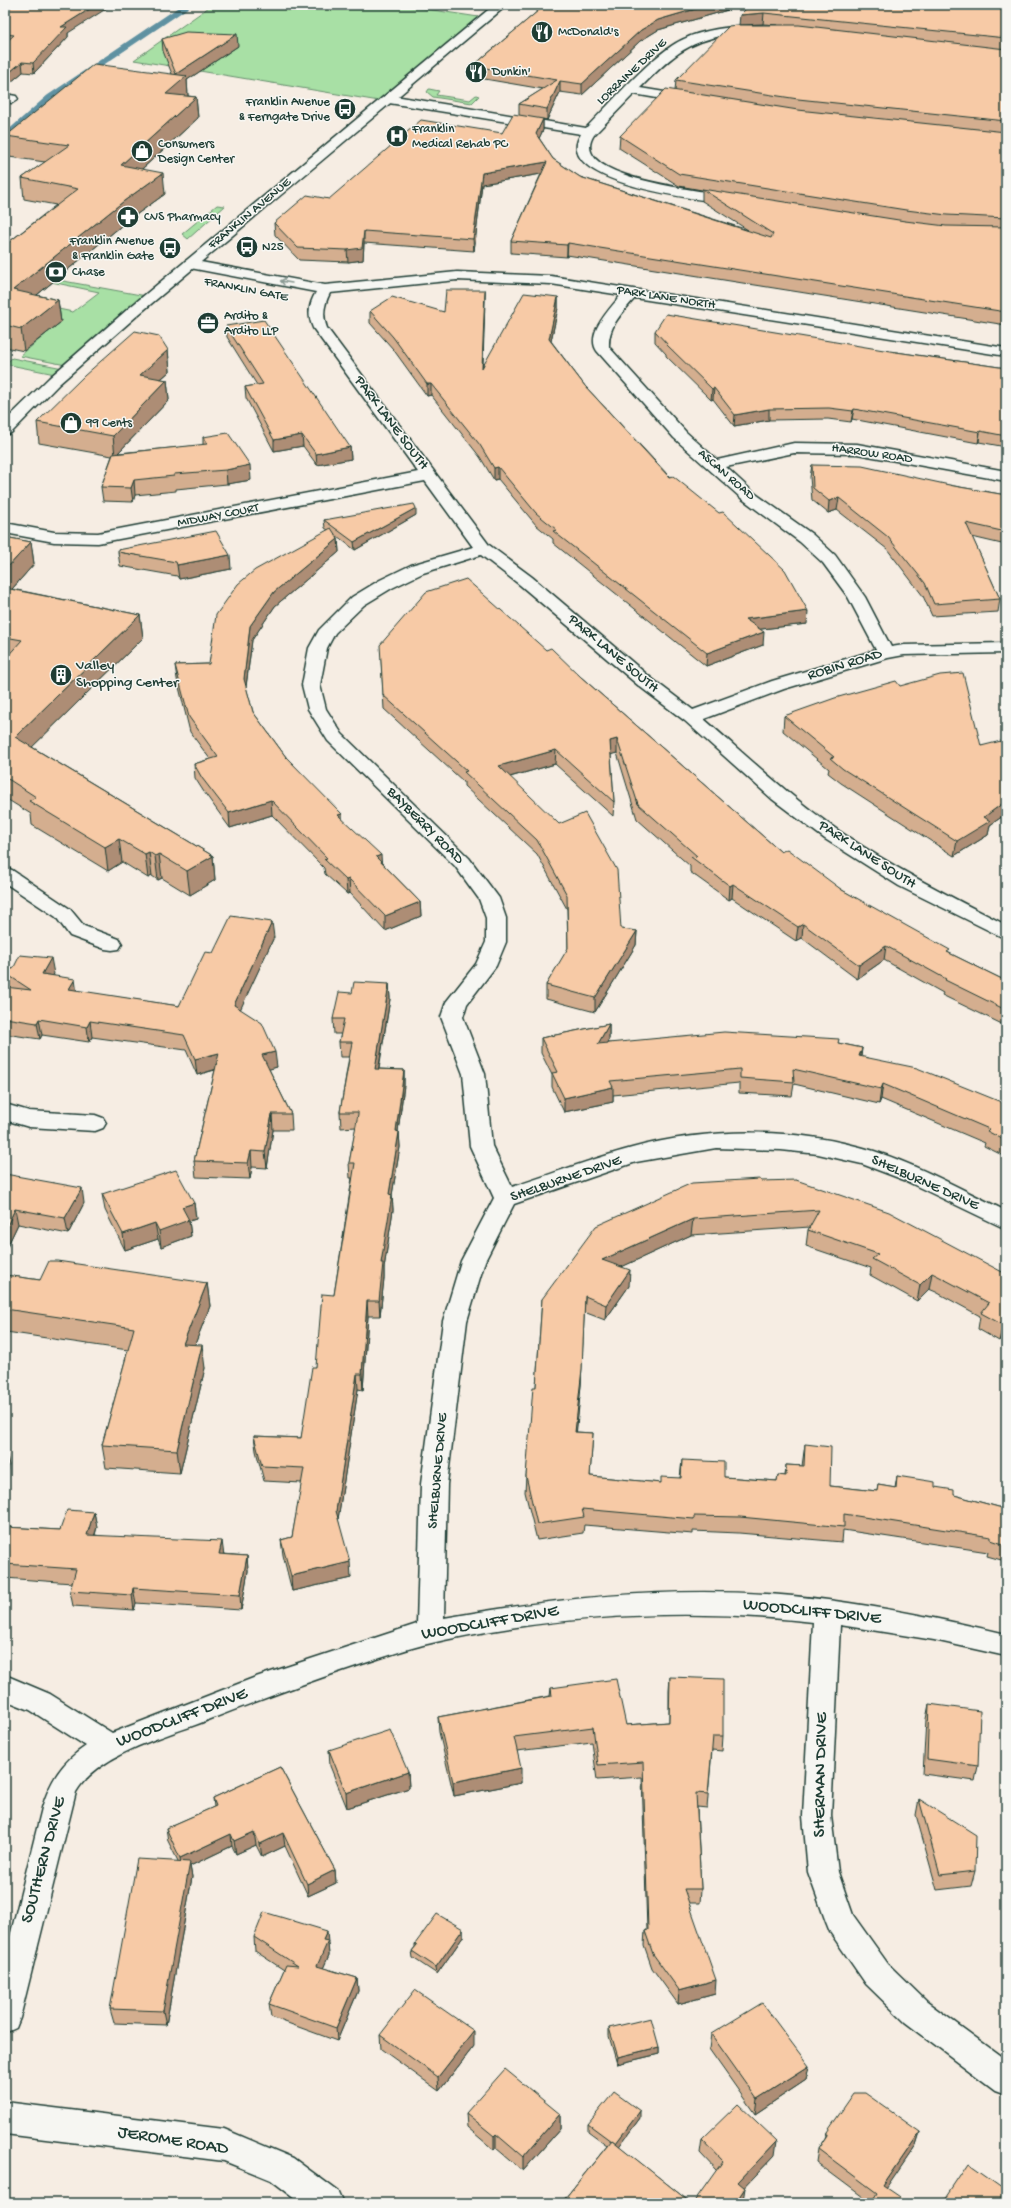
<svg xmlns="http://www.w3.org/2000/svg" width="1011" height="2208" viewBox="0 0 1011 2208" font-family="'Gochi Hand',sans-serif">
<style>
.green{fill:#a8e0a5;stroke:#648e6c}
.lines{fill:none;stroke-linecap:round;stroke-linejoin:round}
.stream{stroke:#5f91a1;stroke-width:6}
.minor-casing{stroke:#1f3d34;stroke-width:3}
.major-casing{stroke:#1f3d34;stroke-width:3}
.minor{fill:#f6f6f2;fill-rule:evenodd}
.major{fill:#f6f6f2;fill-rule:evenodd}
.wall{fill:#d4ae8f;stroke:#1f3d34;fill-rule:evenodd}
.shaded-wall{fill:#ad8d74;stroke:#1f3d34}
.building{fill:#f7caa6;stroke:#1f3d34}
.oneway{stroke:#8a9a93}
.labels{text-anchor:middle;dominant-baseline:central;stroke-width:3;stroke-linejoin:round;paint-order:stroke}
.far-poi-label{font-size:13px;fill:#1f3d34;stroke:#f6f6f2;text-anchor:start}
.far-street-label{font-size:13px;fill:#1f3d34;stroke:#f6f6f2}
.street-label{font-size:15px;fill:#1f3d34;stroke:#f6f6f2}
.poi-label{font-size:15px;fill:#1f3d34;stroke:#f6f6f2;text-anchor:start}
.near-street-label{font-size:18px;fill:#1f3d34;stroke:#f6f6f2}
</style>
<rect width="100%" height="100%" fill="#f6ede3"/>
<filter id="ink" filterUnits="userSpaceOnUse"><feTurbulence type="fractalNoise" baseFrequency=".025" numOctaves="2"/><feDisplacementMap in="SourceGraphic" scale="8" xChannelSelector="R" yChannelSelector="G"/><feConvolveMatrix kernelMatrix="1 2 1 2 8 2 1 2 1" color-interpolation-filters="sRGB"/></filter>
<g filter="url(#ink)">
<g class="green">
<path d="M212 5H400L485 18 385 102 134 60Z"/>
<path d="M429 89 439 91 436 95 470 100 476 95 479 96 472 103 433 97 427 92Z"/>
<path d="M217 205 225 206 188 239 182 234Z"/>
<path d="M19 273 152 297 71 366 20 356 60 322 5 298 73 312 99 292 18 275Z"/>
<path d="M12 358 68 369 60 375 5 364Z"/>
</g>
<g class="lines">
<path class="stream" d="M5 137 49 98 187 5"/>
<g class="minor-casing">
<g id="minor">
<path d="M753 25 757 27 759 29 757 31C747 34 736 33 726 35 685 42 669 59 640 88L695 97 697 100 695 103 691 104 634 94 594 135C564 180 713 191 736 197L738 200 736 203 731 204C706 200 549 184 581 134L389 103 383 99 389 95 586 128C611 103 654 52 684 39 704 29 731 27 753 25Z"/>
<path d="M5 94 16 96 18 99 12 103 5 102Z"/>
<path d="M190 260 325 285 457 272 551 276 1006 348V356L635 298C622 313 608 326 609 347L686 432 717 460 794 443 857 444 1006 471V481L857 454 794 453 726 467 753 492 812 534 835 555 865 597 891 647 904 645 1006 643V653L904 655 888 658 784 689 704 719C748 757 791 798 839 831 892 867 949 896 1006 925V939L899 886 825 839 772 799 685 721 639 686 520 585 481 555 423 573 392 588 364 605 335 633 327 648 320 685 326 709 342 734 469 858 499 898 506 918V942L496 966 467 1004 463 1017 485 1074 492 1146 512 1187C552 1174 591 1159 632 1148 710 1127 797 1127 874 1151 920 1166 963 1190 1006 1211V1229L904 1180 862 1164 818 1154 781 1150 716 1148 636 1162 514 1204 485 1261 467 1321 447 1484 444 1618C570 1595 701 1583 828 1600 888 1608 947 1620 1006 1634V1656L934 1640 840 1625 831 1816 838 1872 853 1915 888 1964 927 2002 1006 2060V2094L995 2090 905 2022 866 1984 830 1932 826 1922 808 1872 803 1816 813 1622C685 1607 549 1615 423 1645 400 1651 378 1659 356 1666 305 1683 254 1702 203 1722 164 1737 98 1754 76 1792L20 2018 16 2028 5 2033V1957L42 1808C50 1781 62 1762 86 1746L30 1710 5 1700V1675L50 1694 112 1733 256 1677 417 1624 421 1484 443 1321 461 1261 494 1198 470 1146 463 1074 441 1017 446 1002 476 964 486 942V918L479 899 455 866 328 741 308 709 302 685 309 648 319 630 352 597 380 580 411 565 473 547 425 481 98 543 54 542 5 533V523L54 532 98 533 418 472 313 328C307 314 309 304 316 292L185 267 183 264 185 261ZM457 280 551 284 621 295C611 308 585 333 597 351L674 438 741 498 800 542 823 563 848 597 876 650 772 681 693 710 651 678 532 577 489 545 327 328C322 315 324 305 330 293Z"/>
<path d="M5 868 12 870 70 909 84 926 119 939 122 944 119 949 112 950 105 949 70 936 56 917 5 883Z"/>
<path d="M5 1104 29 1111 95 1115 103 1118 106 1123 103 1128 95 1131 29 1127 5 1120Z"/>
<path d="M5 2102 224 2129 293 2158 339 2192 344 2203H301L271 2180 224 2161 5 2134Z"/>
</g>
</g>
<g class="major-casing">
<path id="major" d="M494 5H507L139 314 59 384 11 433 5 435V421L49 378 129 308Z"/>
</g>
<use href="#minor" class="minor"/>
<use href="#major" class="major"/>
</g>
<g class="wall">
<path d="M545 5H745L658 30 640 41 582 95 560 92 547 120 543 119V130L539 138 553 159 580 177 748 230 702 201V190L679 186 619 148 620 136 675 91 676 80 739 25 750 5H1006V325L567 255V257L511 253V241L541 174 482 184 474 251 364 243 363 260 348 262 299 260 275 235 274 223 329 199 502 133 519 115V104L543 89 473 77V66ZM763 24 778 25H748Z"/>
<path d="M5 11 68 33V37L34 73 23 72 5 87Z"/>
<path d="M162 39 238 46 187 80 188 96 196 97 198 118 142 169 165 194 126 222 37 295 58 300 61 322 24 351 5 347V245L56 205 24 199 22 178 45 162 9 157 6 136 172 74 163 51Z"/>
<path d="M485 290 483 367 558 297V308L551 341 585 386 807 624 760 629 763 645 706 666 553 543V539L536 525 498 479 494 480 480 457 431 395 427 396 393 349 370 323V311L444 312Z"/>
<path d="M226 326 350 447 351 459 317 465 303 446 274 451 246 398 245 387 257 385 227 337Z"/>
<path d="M655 331 896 352 1006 368V447L979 442 978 443 852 419 851 422 828 419 769 420 734 426 713 399 711 400 666 356V354L655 342Z"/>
<path d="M168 350 170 371 161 379 167 380 169 400 118 453 203 445V437L251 480 227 484 176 489V491L135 495 133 502 103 501 101 487 112 456 39 443 37 422Z"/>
<path d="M812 465 954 486 1006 495V545L972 537 1000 599 998 612 932 616 923 596 887 549 837 510 828 513 812 500 810 477Z"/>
<path d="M416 515 355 550 337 536 338 539 339 552 275 606 252 640 246 687 253 712 286 757 382 863 420 902 421 916 385 931 350 893 347 894 325 874 324 868 272 815 230 828 204 792 195 778 194 764 210 759 190 732 177 679 175 665 209 664 328 530 325 528 324 520Z"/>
<path d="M5 537 31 542 34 564 12 589 140 615 143 638 32 747 213 856 215 880 190 895 162 878 158 880 152 876 148 878 122 862 108 871 32 825 31 814 5 798Z"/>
<path d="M118 552 231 569 179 579 177 576 120 566Z"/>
<path d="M546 650 581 677 781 852 842 890 949 953 1006 981V1026L942 995 943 993 884 960 857 979 802 938 796 941 732 898 729 900 690 872V866L637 819 617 753 611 754 614 802 613 816 555 764 510 777 621 929 637 931 636 945 595 1012 546 999V985L568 949 567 909 537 854 464 786V782L384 709 381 659Z"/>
<path d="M900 686 981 746H1006V814L990 825 988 835 954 856 841 783 828 773 829 769 783 731 784 716Z"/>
<path d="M274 937 240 1009 277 1067 269 1069 291 1114 292 1130H273L267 1168 252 1167 250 1179 196 1177 194 1161 215 1070 197 1075 186 1050 92 1037 89 1042 42 1035 40 1039 5 1034V968L54 974 53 975 76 991 179 1006 213 953Z"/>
<path d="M389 984 390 999 379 1069 404 1070V1085L398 1131 399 1132 400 1147 392 1195 393 1210 384 1268V1278L380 1316H368L363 1390 358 1389 338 1519 351 1578 292 1591 283 1555 281 1540 292 1537 302 1483 264 1481 256 1451 254 1436 301 1438 316 1367 334 1295 352 1178H350L349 1163 356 1127 341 1128 340 1112 349 1057H340L339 1042 341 1034H334L333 1019 352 993Z"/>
<path d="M609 1024V1039L606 1043H838L862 1048 861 1057 1006 1104V1157L984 1146 985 1143 881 1099 879 1104 794 1084 792 1096 739 1093V1083L613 1095V1102L564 1112 552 1087V1075L541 1053V1038Z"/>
<path d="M5 1174 84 1203 68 1234 18 1224 7 1247H5Z"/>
<path d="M761 1181 1006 1274V1334L999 1341 978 1329 980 1316 936 1292 929 1289 917 1301 870 1275 871 1268 806 1246 808 1230 810 1227 691 1235 621 1267 629 1286 605 1320 584 1312 581 1385 576 1432 593 1433 590 1476 660 1483 680 1478 682 1460 724 1477 777 1481 778 1475 785 1476 786 1465 802 1466 805 1444 830 1486 877 1491 878 1485 895 1488 897 1476 935 1487 954 1495 1006 1509V1566L1004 1565 1005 1561 987 1556 988 1552 843 1530 842 1542 739 1533 693 1531V1534L584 1525 583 1533 537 1540 525 1492 526 1476 536 1387 542 1299Z"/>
<path d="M102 1194 194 1203 196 1219 189 1221 191 1236 161 1247 158 1239 125 1250 105 1210Z"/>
<path d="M5 1275 40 1280 207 1283 210 1306 195 1344 205 1368 180 1473 106 1468 102 1445 128 1350 6 1332 5 1334Z"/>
<path d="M94 1512 97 1527 95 1535 223 1554 247 1556 248 1571 241 1610 136 1603 134 1610 73 1606 70 1591 72 1583 5 1578V1527L60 1530Z"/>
<path d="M670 1677 723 1736 722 1751 712 1750 707 1808 697 1807 701 1889 700 1903H689L715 1994 678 2004 652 1968 644 1945 645 1931 647 1930 642 1777 597 1780 592 1742 517 1751 521 1783 454 1796 439 1732 438 1717 550 1696 551 1688 626 1725 669 1722V1691Z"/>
<path d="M929 1704 978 1766 975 1781 923 1774 926 1719Z"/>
<path d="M329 1750 408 1772 409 1788 347 1808 330 1766Z"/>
<path d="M280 1767 335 1870 336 1883 308 1896 285 1846 262 1857 256 1845 236 1854 232 1846 190 1866 192 1877 166 2025 114 2023 110 2009 178 1861 168 1841 166 1828 214 1807 213 1798Z"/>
<path d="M919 1799 975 1871 971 1886 937 1890 916 1815Z"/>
<path d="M463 1929V1937L437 1974 413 1958 412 1951 415 1947V1944Z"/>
<path d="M254 1937 328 1945V1946L329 1955 323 1968 357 1978 358 1991 337 2041 271 2017 269 2004 284 1970 255 1951Z"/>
<path d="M1006 1949V1959L1003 1958Z"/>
<path d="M609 2028 659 2047V2054L617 2064 609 2036Z"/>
<path d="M711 2034 809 2066 806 2080 755 2114 709 2049Z"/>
<path d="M380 2035 474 2046 439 2091 381 2049Z"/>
<path d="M466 2113 560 2114V2129L523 2171 496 2148 494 2150 467 2127Z"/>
<path d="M640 2118 619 2146 691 2203H562V2202L607 2146 588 2132V2124Z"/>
<path d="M827 2132H920L916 2145 886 2188 871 2203 816 2162 818 2149 825 2138Z"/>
<path d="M702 2139 775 2155 744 2187 743 2201 716 2170 700 2153Z"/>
</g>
<g class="shaded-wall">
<path d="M5 5H14L5 11Z"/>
<path d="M96 5H112L68 33V37L34 73 33 63 61 27Z"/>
<path d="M709 5H745L658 30 640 41 582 95V84L641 30 658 20Z"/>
<path d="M764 13 763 24 739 25 740 15Z"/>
<path d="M237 34 238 46 187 80 188 96 168 114 166 94 176 74Z"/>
<path d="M22 62 23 72 5 87V76Z"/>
<path d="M560 81V92L547 120V109Z"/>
<path d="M196 97 198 118 123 186 121 165Z"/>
<path d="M543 119V130L536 145V134Z"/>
<path d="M547 162V173L482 184 474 251 473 239 482 173Z"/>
<path d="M163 173 165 194 126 222 16 312 13 290 124 201Z"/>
<path d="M364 231V243L363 260 348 262 347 250Z"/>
<path d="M568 243 567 255V257V245Z"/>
<path d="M485 290V302L482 379V368Z"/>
<path d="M558 297V308L549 350V339Z"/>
<path d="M58 300 61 322 24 351 21 329Z"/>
<path d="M168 350 170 371 142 395 140 375Z"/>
<path d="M167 380 169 400 115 456 113 436Z"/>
<path d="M427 384H431V395L427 396Z"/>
<path d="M714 388 713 399 711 400 712 389Z"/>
<path d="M769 409V420L734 426 735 415Z"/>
<path d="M854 409 852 419 851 422 853 411Z"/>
<path d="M980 431 979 442 978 443 980 432Z"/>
<path d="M302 435 303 446 274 451V440Z"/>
<path d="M350 447 351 459 317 465 316 454Z"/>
<path d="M250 465 251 480 227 484 226 470Z"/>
<path d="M498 467V479L494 480V468Z"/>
<path d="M134 480 135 495 133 502 131 488Z"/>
<path d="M839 498 837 510 828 513 829 501Z"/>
<path d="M416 508V515L355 550 354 542Z"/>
<path d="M338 539 339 552 275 606 252 640 245 693 244 679 250 626 274 592Z"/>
<path d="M31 542 34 564 5 597V570Z"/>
<path d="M230 555 231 569 179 579 177 565Z"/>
<path d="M808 611 807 624 744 631 745 619Z"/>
<path d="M140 615 143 638 19 760 15 737Z"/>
<path d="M764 632 763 645 706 666 707 653Z"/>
<path d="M617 739V753L610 755V741Z"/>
<path d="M556 750 555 764 499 780V766Z"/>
<path d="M271 800 272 815 230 828 229 813Z"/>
<path d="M1006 801V814L990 825 988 835 954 856 957 841 984 817Z"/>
<path d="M342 814 343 828 338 815Z"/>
<path d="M119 839 122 862 108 871 105 847Z"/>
<path d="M149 852 152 876 148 878 145 854Z"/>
<path d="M159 854 162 878 158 880 155 856Z"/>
<path d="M381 855 382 870 376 857Z"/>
<path d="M213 856 215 880 190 895 187 871Z"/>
<path d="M349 879 350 893 347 894 346 880Z"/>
<path d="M733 884 732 898 729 900 730 886Z"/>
<path d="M420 902 421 916 385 931V916Z"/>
<path d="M272 922 274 937 235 1021 234 1005Z"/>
<path d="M803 924 802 938 796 941 798 927Z"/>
<path d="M637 931 636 945 595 1012V998Z"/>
<path d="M886 946 884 960 857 979 859 965Z"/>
<path d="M51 958 54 974 45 989 42 974Z"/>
<path d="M75 979 77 994 69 989Z"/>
<path d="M389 984 390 999 376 1084 375 1069Z"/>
<path d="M39 1019 42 1035 40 1039 37 1023Z"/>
<path d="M90 1021 92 1037 89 1042 87 1027Z"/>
<path d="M609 1024V1039L598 1058V1044Z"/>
<path d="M862 1048 860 1062 859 1056Z"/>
<path d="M275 1052 277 1067 263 1071 262 1055Z"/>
<path d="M219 1053 220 1068 197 1075 195 1059Z"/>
<path d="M404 1070V1085L396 1147V1131Z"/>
<path d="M883 1084 881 1099 879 1104 881 1089Z"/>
<path d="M613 1087V1102L564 1112V1098Z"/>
<path d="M272 1114 273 1130 267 1168 265 1152Z"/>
<path d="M399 1132 400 1147 392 1195 393 1210 384 1268V1278L380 1316 379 1301 381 1263 389 1194Z"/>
<path d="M251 1151 252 1167 250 1179 248 1163Z"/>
<path d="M82 1188 84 1203 68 1234 65 1218Z"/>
<path d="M194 1203 196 1219 189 1221 191 1236 161 1247 159 1231 182 1207Z"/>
<path d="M15 1209 18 1224 7 1247 5 1236V1230Z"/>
<path d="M693 1219 691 1235 602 1276V1260Z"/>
<path d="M155 1223 158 1239 125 1250 123 1234Z"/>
<path d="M630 1270 629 1286 605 1320 606 1305Z"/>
<path d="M932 1273 929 1289 917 1301 920 1285Z"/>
<path d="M207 1283 210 1306 186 1367 183 1344Z"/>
<path d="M585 1296 581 1385 575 1447V1432Z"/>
<path d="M367 1301 368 1316 363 1390 362 1374Z"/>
<path d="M1006 1321V1334L999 1341 1003 1325Z"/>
<path d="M5 1326 6 1332 5 1334Z"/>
<path d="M202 1345 205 1368 180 1473 177 1450Z"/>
<path d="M357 1374 358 1389 337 1526 336 1511Z"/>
<path d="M6 1450 9 1465 5 1481V1454Z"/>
<path d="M94 1512 97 1527 90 1550 87 1535Z"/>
<path d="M222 1541 224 1556 219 1554Z"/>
<path d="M247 1556 248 1571 241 1610 240 1595Z"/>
<path d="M350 1562 351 1578 292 1591 291 1576Z"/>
<path d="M133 1588 136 1603 134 1610 132 1595Z"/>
<path d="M521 1768V1783L454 1796 453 1782Z"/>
<path d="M408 1772 409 1788 347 1808 346 1793Z"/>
<path d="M254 1832 256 1845 236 1854 234 1841Z"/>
<path d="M283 1833 285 1846 262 1857 260 1844Z"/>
<path d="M231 1834 232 1846 190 1866 192 1877 166 2025 163 2011 182 1870 180 1858Z"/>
<path d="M335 1870 336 1883 308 1896 307 1884Z"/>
<path d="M463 1929V1937L437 1974 436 1967Z"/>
<path d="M327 1931 329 1955 318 1980 317 1966 323 1940Z"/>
<path d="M357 1978 358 1991 337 2041 336 2028Z"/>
<path d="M716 1980 715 1994 678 2004 679 1990Z"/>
<path d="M474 2031V2046L439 2091 438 2077Z"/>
<path d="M659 2047V2054L617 2064 618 2057Z"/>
<path d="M809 2066 806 2080 755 2114 757 2099Z"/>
<path d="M640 2111V2118L615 2152V2144Z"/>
<path d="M560 2114V2129L523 2171V2157Z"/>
<path d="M920 2132 916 2145 880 2198 883 2186Z"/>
<path d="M496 2134V2148L494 2150V2136Z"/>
<path d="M777 2141 775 2155 736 2196 738 2182Z"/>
<path d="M745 2188 743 2201 742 2203H735Z"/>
</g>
<g class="building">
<path d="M15 5H96L61 27H67L33 63 22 62 5 76V43L14 35 5 34V11Z"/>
<path d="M545 5H709L658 20 641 30 582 84 560 81 547 109 519 104 557 80 473 66Z"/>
<path d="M750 5H1006V38L764 13 740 15Z"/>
<path d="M736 25H799L1006 49V121L798 99 676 80 729 26Z"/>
<path d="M186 32 237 34 176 74 162 39Z"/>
<path d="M94 64 187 76 166 94 196 97 121 165 163 173 124 201 13 290 58 300 21 329 5 325V245L78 189 22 178 69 145 6 136Z"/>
<path d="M666 89 798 110 1006 132V218L947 215 906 210 679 174 620 136Z"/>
<path d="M513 114 543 119 536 134 553 159 580 177 771 238 773 234 702 189 905 221 946 226 1006 227V312L568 243 567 245 511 241 547 162 482 173 473 239 364 231 362 248 347 250 298 248 274 223 307 195 329 199 421 120 502 133Z"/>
<path d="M446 290H485L482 368 524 293 558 297 549 339 585 386 669 477 673 476 719 513 723 512 785 570 808 611 745 619 764 632 707 653 553 531 557 530 536 513 498 467 494 468 480 445 431 384H427L393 337 370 311 392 297 444 312Z"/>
<path d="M666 314 896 352 1006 368V436L980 431V432L854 409 853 411 829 408 769 409 735 415 714 388 712 389 667 345H668L655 331Z"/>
<path d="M264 320 350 447 316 454 302 435 274 440 245 387 263 384 226 326Z"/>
<path d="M135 331 159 336 168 350 140 375 167 380 113 436 37 422 84 376Z"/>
<path d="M228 433 250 465 226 470 174 474V476L134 480 131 488 101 487 113 454 207 444 203 437Z"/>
<path d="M812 465 862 466 954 486 1006 495V532L966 523 1000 599 934 604 925 583 888 537 839 498 829 501 813 488Z"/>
<path d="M414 504 416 508 354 542 324 520Z"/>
<path d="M331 528 338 539 274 592 250 626 244 679 253 712 286 757 342 814 338 815 381 855 376 857 420 902 385 916 349 879 346 880 324 859 327 858 271 800 229 813 202 778 194 764 218 757 189 717 175 665 209 664 216 615 238 584 255 570Z"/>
<path d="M216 531 230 555 177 565 176 562 118 552V550Z"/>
<path d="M5 537 31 542 5 570Z"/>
<path d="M466 579 546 650 551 648 581 677 781 852 787 849 842 890 950 950 947 952 1006 981V1010L945 980 946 979 886 946 859 965 803 924 798 927 733 884 730 886 691 857 697 856 638 804 617 739 610 741 614 802 556 750 499 766 559 824 585 813 617 870 621 929 637 931 595 998 546 985 568 948 567 895 537 840 464 772 467 771 383 695 380 645 426 592Z"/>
<path d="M5 588 140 615 15 737 213 856 187 871 159 854 155 856 149 852 145 854 119 839 105 847 29 801 36 797 5 777V659L22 640 5 637Z"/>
<path d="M963 673 981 746 1001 741 1006 746V801L984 817 990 821 957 841 843 769 830 758 834 757 784 716 835 698 896 681 900 686 940 675Z"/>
<path d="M231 916 272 922 234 1005 262 1023 275 1052 262 1055 291 1114H272L265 1152 251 1151 248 1163 194 1161 219 1053 195 1059 184 1035 90 1021 87 1027 39 1019 37 1023 5 1018V987L31 990 5 973V968L13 969 20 955 51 958 42 974 75 979 69 989 179 1006 205 952 213 953Z"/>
<path d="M354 982 389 984 375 1069 404 1070 396 1131 399 1132 389 1194 392 1195 381 1263H383L379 1301H367L362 1374H357L336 1511 350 1562 291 1576 281 1540 292 1537 304 1468 262 1466 254 1436 301 1438 312 1367H316L322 1294 334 1295 355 1163H349L358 1114V1112H340L352 1042H339L344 1019H333L339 992 352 993Z"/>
<path d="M609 1024 598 1044 724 1032 839 1039 838 1043 862 1048 859 1056 917 1068 1006 1104V1141L987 1131 989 1129 883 1084 881 1089 793 1069 794 1082 740 1078V1069L610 1081 613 1087 564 1098 552 1073 558 1072 541 1038Z"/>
<path d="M176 1170 194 1203 182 1207 189 1220 159 1231 155 1223 123 1234 102 1194Z"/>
<path d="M5 1174 82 1188 65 1218 15 1209 5 1230Z"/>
<path d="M760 1179 761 1181 796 1180 889 1212 1006 1274V1321L1003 1325 981 1313 989 1303 938 1276 932 1273 920 1285 872 1259 878 1254 808 1230 819 1210 693 1219 602 1260 630 1270 606 1305 585 1296 582 1369 575 1432 593 1433 590 1476 661 1483V1477L681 1478 682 1460 724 1462V1477L777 1481 778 1475 786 1476V1465L804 1466 805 1444 831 1447 830 1486 877 1491 878 1485 896 1488 897 1476 935 1482V1487L954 1490V1495L1006 1509V1545L991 1540V1537L844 1514V1527L740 1517 694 1516V1519L582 1509 584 1517 537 1524 526 1476 533 1387H536L542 1299 596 1226 692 1183Z"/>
<path d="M49 1261H57L207 1283 183 1344 202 1345 177 1450 102 1445 134 1328 5 1309V1275L40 1280Z"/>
<path d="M67 1510 94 1512 87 1535 222 1541 219 1554 247 1556 240 1595 133 1588 132 1595 70 1591 76 1569 5 1564V1527L60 1530Z"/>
<path d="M670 1677 723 1679V1736H713L708 1794 696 1793 701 1889H684L716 1980 679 1990 653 1954 645 1931 648 1930 643 1762 598 1765 593 1727 514 1737 521 1768 453 1782 438 1717 552 1696 551 1688 616 1679 626 1725 669 1722Z"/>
<path d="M929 1704 980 1711 978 1766 927 1759Z"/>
<path d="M390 1730 408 1772 346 1793 329 1750Z"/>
<path d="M280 1767 335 1870 307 1884 283 1833 260 1844 254 1832 234 1841 231 1834 180 1858 166 1828 216 1806 213 1798Z"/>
<path d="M919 1799 976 1835 975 1871 940 1875Z"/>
<path d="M137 1859 190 1862 163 2011 110 2009Z"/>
<path d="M264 1912 327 1931 323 1940 328 1941 317 1966 357 1978 336 2028 269 2004 286 1965 298 1966 254 1937Z"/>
<path d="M437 1914 463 1929 436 1967 412 1951 417 1945 415 1944Z"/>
<path d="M415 1990 474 2031 438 2077 380 2035Z"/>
<path d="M762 2003 809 2066 757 2099 711 2034Z"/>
<path d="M651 2018 659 2047 618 2057 609 2028Z"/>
<path d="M505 2069 560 2114 523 2157 496 2134 494 2136 466 2113Z"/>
<path d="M614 2092 640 2111 616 2143 612 2140 611 2141 588 2124Z"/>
<path d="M854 2093H865L920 2132 883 2186 908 2203H871L877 2193 818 2149 827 2135V2132Z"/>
<path d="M738 2104 777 2141 738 2182 745 2188 735 2203H693L723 2161 702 2139Z"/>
<path d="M612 2140 691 2203H563L562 2202Z"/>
<path d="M968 2164 1006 2191V2203H942Z"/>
</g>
<defs><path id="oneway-shaft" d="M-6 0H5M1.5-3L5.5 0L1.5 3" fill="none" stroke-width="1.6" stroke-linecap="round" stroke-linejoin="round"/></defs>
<use class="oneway" href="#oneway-shaft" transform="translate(286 282) rotate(-170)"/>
</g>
<defs>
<g id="restaurant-disc" transform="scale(1.15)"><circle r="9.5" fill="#1f3d34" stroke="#f6f6f2"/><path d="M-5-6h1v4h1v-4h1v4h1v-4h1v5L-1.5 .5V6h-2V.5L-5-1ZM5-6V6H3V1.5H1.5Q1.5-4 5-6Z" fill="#fff"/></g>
<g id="bus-disc" transform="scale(1.15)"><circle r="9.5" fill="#1f3d34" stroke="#f6f6f2"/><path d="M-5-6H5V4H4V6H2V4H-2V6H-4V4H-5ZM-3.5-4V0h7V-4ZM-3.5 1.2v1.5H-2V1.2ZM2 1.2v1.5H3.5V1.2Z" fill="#fff"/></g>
<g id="hospital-disc" transform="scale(1.15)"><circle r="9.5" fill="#1f3d34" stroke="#f6f6f2"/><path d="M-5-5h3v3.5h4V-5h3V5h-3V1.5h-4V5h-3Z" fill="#fff"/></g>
<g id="shop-disc" transform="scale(1.15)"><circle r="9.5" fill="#1f3d34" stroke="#f6f6f2"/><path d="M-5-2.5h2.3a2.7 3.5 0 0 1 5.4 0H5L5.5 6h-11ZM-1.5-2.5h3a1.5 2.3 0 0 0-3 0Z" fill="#fff"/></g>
<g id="pharmacy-disc" transform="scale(1.15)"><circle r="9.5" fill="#1f3d34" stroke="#f6f6f2"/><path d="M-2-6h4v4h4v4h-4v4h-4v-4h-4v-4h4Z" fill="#fff"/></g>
<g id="bank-disc" transform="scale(1.15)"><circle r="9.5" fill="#1f3d34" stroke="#f6f6f2"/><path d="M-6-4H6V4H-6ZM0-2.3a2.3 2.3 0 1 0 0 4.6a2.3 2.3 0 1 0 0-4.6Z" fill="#fff"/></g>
<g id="office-disc" transform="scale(1.15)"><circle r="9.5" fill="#1f3d34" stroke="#f6f6f2"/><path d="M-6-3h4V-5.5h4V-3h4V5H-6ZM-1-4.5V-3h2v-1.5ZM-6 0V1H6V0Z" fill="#fff"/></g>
<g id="building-disc" transform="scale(1.15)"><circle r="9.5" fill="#1f3d34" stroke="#f6f6f2"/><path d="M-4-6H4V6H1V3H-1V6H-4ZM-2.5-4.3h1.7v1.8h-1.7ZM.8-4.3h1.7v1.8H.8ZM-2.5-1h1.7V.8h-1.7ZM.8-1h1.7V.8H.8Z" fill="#fff"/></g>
</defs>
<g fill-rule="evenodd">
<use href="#restaurant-disc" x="542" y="32"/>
<use href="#restaurant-disc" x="476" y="72"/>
<use href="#bus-disc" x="345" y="109"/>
<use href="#hospital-disc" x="397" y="136"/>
<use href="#shop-disc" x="142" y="151"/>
<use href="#pharmacy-disc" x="128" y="217"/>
<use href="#bus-disc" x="247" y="247"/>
<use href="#bus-disc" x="170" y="248"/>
<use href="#bank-disc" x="56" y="272"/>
<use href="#office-disc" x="208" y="323"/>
<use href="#shop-disc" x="71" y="423"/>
<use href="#building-disc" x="61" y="675"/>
</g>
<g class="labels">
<g class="far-poi-label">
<text x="558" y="32">McDonald's</text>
<text x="492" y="72">Dunkin'</text>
<text x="330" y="102" text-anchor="end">Franklin Avenue<tspan x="330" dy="15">&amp; Ferngate Drive</tspan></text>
<text x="412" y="129">Franklin<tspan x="412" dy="15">Medical Rehab PC</tspan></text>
<text x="158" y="144">Consumers<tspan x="158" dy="15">Design Center</tspan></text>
<text x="144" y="217">CVS Pharmacy</text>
<text x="154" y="241" text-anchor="end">Franklin Avenue<tspan x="154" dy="15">&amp; Franklin Gate</tspan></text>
<text x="262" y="247">N25</text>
<text x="72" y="272">Chase</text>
<text x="224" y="316">Ardito &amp;<tspan x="224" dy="15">Ardito LLP</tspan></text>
<text x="86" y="423">99 Cents</text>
</g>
<g class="far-street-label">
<text transform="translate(632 72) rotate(-43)">LORRAINE DRIVE</text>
<text transform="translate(250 214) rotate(-40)">FRANKLIN AVENUE</text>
<text transform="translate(246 290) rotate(11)">FRANKLIN GATE</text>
<text transform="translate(666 298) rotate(9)">PARK LANE NORTH</text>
<text transform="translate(872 454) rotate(8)">HARROW ROAD</text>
<text transform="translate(726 475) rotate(41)">ASCAN ROAD</text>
<text transform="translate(218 516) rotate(-11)">MIDWAY COURT</text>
</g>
<g class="street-label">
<text transform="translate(391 423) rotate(53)">PARK LANE SOUTH</text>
<text transform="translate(613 654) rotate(40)">PARK LANE SOUTH</text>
<text transform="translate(845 665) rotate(-17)">ROBIN ROAD</text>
<text transform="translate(425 826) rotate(45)">BAYBERRY ROAD</text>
<text transform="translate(867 855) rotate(33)">PARK LANE SOUTH</text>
<text transform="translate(566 1179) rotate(-19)">SHELBURNE DRIVE</text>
<text transform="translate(925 1183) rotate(24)">SHELBURNE DRIVE</text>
<text transform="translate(438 1471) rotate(-85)">SHELBURNE DRIVE</text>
</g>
<g class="poi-label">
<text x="76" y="666">Valley<tspan x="76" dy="17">Shopping Center</tspan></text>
</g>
<g class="near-street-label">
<text transform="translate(812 1612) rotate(6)">WOODCLIFF DRIVE</text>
<text transform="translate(490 1623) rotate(-10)">WOODCLIFF DRIVE</text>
<text transform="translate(182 1718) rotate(-21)">WOODCLIFF DRIVE</text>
<text transform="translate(821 1775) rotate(-89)">SHERMAN DRIVE</text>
<text transform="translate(44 1860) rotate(-75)">SOUTHERN DRIVE</text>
<text transform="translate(173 2141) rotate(9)">JEROME ROAD</text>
</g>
</g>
<rect width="1011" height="2208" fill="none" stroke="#f6f6f2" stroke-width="20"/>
<rect x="10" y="10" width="991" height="2188" fill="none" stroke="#1f3d34" stroke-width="1.5" filter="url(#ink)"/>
</svg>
